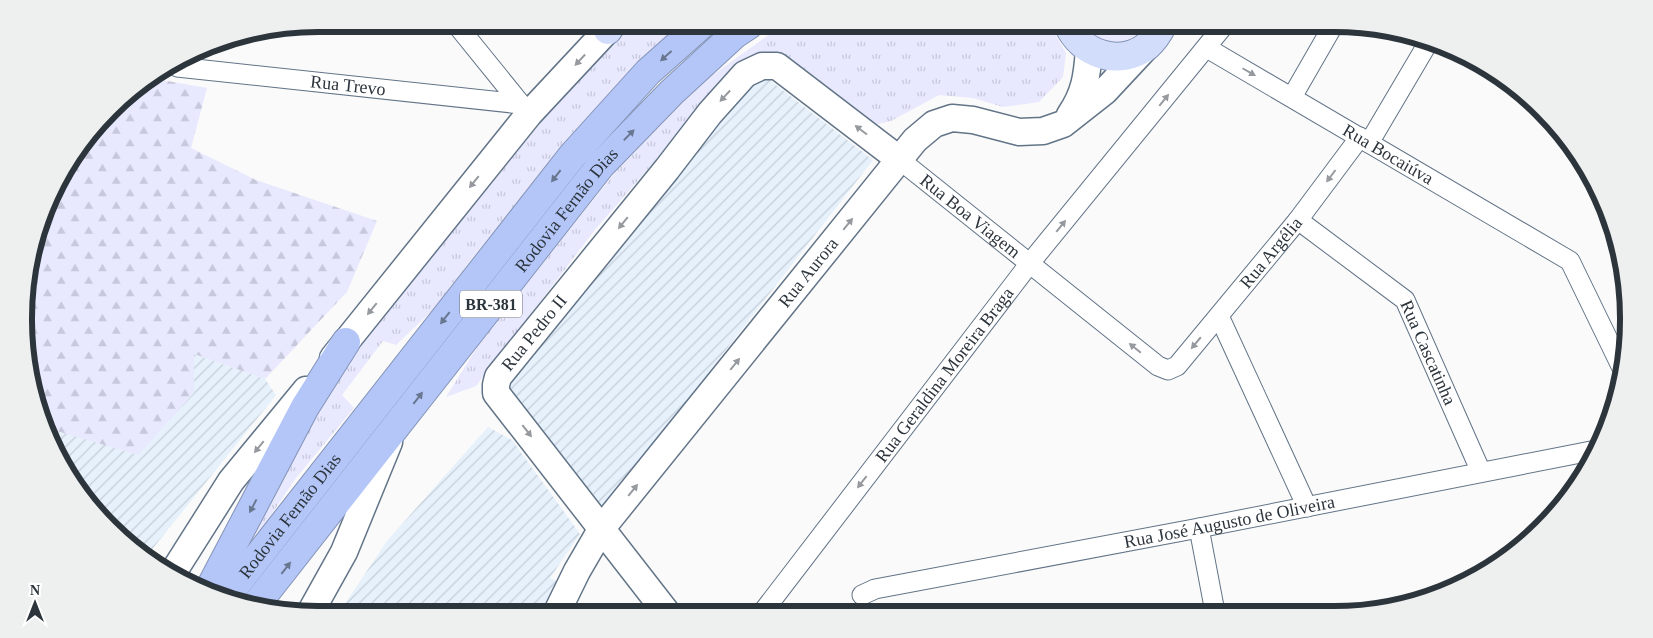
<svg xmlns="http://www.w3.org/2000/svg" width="1653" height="638" viewBox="0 0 1653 638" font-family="'Times New Roman',serif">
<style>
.industrial{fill:url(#industrial-furrows)}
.grass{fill:url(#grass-tufts)}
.forest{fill:url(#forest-firs)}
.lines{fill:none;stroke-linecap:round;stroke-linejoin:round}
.street-casing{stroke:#627487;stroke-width:21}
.secondary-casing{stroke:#627487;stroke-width:29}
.primary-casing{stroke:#8493b6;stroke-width:30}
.highway-casing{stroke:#8493b6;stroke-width:30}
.street{stroke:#fff;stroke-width:19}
.secondary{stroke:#fff;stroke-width:26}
.primary{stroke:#d1ddfa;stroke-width:28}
.highway{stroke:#b3c6f7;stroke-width:28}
.oneway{fill:#697690}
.oneway2{fill:#969a9e}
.labels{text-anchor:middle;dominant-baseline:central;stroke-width:5;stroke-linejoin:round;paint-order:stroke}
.shield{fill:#fff;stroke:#6b7176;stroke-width:1}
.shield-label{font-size:16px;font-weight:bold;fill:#2c343c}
.street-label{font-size:18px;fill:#2c343c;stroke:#fff}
.rim{fill:none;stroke:#2c343c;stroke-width:6}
</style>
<defs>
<pattern id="industrial-furrows" width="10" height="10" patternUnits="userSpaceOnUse" patternTransform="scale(1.25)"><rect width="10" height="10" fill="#e6f1fc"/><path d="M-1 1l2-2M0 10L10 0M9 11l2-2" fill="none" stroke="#c5cfd9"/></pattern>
<pattern id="grass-tufts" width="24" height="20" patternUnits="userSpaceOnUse" patternTransform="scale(1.25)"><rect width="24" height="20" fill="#e8e8fe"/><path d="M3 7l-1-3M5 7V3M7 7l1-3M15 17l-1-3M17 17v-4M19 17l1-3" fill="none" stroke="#c7c8db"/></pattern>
<pattern id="forest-firs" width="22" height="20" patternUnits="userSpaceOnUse" patternTransform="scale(1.25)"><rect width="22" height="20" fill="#e8e8fe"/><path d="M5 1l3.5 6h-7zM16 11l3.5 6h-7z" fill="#c7c8db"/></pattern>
</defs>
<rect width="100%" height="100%" fill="#fafafa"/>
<g class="industrial">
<path d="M767 78 873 160 595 519 504 391 737 83Z"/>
<path d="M194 354 265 379 276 395 146 557 139 553 100 511 105 505 85 486 56 430 138 455Z"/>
<path d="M488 427 512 440 580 534 550 578 564 584 548 614H338L387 541Z"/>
</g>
<g class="grass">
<path d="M627 24H681L608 98 537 178 473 257 434 309 396 345 383 341 342 395 354 408 296 478 263 527 243 546 301 435 360 341 509 157Z"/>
<path d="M784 24H886L898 30 998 33 1054 32 1066 53 1063 77 1039 102 1003 107 973 98 939 95 891 121 869 126 775 57 713 94 594 231 476 386 446 397 491 325 541 266 618 169 703 82Z"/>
<path d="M1080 24H1146C1137 37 1118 50 1101 42 1094 38 1087 29 1080 24Z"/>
</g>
<path class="forest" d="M156 79 207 88 191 148 256 180 377 221 347 292 265 379 194 354V393L138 455 57 431 85 486 105 505 100 511 73 483 29 377 26 280 63 172 125 97Z"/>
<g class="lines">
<g class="street-casing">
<g id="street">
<path d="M456 24 524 108"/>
<path id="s1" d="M1207 48 1570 261 1621 366"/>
<path id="s2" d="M177 67 521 104"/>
<path d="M1292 97 1334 24"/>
<path d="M1369 143 1428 43"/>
<path id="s3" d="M900 160 1158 366 1168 370 1177 366 1298 220 1360 137"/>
<path id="s4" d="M1298 220 1405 300 1481 472"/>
<path d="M1219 316 1307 507"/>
<path d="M1199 528 1215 612"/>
<path id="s5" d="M862 595 875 589 1199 528 1596 450"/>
<path id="s6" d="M762 613 1030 263 1225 24"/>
</g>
</g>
<g class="secondary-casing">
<g id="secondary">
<path d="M1070 115C1085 93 1087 76 1089 50"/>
<path d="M333 358 529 114 613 24"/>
<path d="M174 571 231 481 306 390"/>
<path d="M310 613 344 552 389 442"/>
<path id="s7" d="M667 613 496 393V385L498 377 667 169 710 113 745 74 762 66H777L900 160"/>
<path id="s8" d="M556 614 577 571 602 528 915 140 934 124 952 118 973 120 1019 132 1043 131 1063 124 1105 91 1147 46"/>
</g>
</g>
<g class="primary-casing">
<g id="primary">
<path d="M1068 24C1081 55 1120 67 1147 46 1154 40 1159 32 1163 24"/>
<path d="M608 30 609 24"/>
</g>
</g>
<g class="highway-casing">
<g id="highway">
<path d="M210 588 305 407 346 342"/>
<path id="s9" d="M227 596 572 156 648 72 702 24"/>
<path id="s10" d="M255 606 601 165 672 92 735 34 750 24"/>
</g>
</g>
<use href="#street" class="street"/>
<use href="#secondary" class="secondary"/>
<use href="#primary" class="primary"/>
<use href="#highway" class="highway"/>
</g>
<defs><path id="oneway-solid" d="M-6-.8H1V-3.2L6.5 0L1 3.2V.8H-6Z" transform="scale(1.25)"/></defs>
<g class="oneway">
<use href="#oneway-solid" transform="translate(666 56) rotate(138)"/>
<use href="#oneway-solid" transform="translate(629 135) rotate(-46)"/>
<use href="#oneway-solid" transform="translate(556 176) rotate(128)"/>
<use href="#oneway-solid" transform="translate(445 318) rotate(128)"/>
<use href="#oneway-solid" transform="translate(418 398) rotate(-52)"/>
<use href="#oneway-solid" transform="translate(253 506) rotate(118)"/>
<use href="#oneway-solid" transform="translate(286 568) rotate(-52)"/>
</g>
<g class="oneway2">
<use href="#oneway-solid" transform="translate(580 60) rotate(133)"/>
<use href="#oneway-solid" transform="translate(1249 72) rotate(30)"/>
<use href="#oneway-solid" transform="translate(725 96) rotate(133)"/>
<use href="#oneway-solid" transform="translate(1164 100) rotate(-51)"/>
<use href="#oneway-solid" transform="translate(861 130) rotate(-143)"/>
<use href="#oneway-solid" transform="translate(1331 176) rotate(127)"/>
<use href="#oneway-solid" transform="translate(474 182) rotate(129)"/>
<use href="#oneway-solid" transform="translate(623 223) rotate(129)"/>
<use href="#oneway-solid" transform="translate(848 224) rotate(-51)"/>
<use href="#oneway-solid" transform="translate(1061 226) rotate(-51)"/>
<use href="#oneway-solid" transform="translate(372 309) rotate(129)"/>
<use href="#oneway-solid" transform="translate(1196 343) rotate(130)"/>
<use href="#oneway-solid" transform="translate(1135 348) rotate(-141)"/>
<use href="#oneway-solid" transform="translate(735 364) rotate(-51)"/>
<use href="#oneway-solid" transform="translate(527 431) rotate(52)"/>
<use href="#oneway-solid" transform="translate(259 447) rotate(129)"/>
<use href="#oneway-solid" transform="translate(862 482) rotate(128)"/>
<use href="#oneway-solid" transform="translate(633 490) rotate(-51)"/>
</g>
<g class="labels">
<rect class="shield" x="460" y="290.5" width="62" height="27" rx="4"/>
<g class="shield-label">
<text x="491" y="304">BR-381</text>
</g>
<g class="street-label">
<text stroke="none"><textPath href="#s2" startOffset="172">Rua Trevo</textPath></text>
<text stroke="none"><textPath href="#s1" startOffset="210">Rua Bocaiúva</textPath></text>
<text stroke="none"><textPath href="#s10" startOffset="504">Rodovia Fernão Dias</textPath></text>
<text stroke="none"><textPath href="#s3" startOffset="90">Rua Boa Viagem</textPath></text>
<text stroke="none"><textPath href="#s3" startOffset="498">Rua Argélia</textPath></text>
<text stroke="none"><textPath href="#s8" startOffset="426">Rua Aurora</textPath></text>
<text stroke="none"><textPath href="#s7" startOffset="352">Rua Pedro II</textPath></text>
<text stroke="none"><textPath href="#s4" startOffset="191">Rua Cascatinha</textPath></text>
<text stroke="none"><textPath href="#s6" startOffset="300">Rua Geraldina Moreira Braga</textPath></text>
<text stroke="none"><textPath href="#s9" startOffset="102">Rodovia Fernão Dias</textPath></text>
<text stroke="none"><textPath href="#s5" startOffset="375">Rua José Augusto de Oliveira</textPath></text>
</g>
</g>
<path d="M0 0H1653V638H0ZM318 32H1334A286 286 0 0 1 1620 318V320A286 286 0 0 1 1334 606H318A286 286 0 0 1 32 320V318A286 286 0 0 1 318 32Z" fill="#eeefef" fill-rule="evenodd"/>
<path class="rim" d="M318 32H1334A286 286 0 0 1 1620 318V320A286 286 0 0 1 1334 606H318A286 286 0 0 1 32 320V318A286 286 0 0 1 318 32Z"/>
<g transform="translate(35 603)" stroke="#ffffff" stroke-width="4" paint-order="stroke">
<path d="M0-4L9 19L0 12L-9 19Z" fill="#2c343c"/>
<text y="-8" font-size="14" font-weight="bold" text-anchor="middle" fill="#2c343c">N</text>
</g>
</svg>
